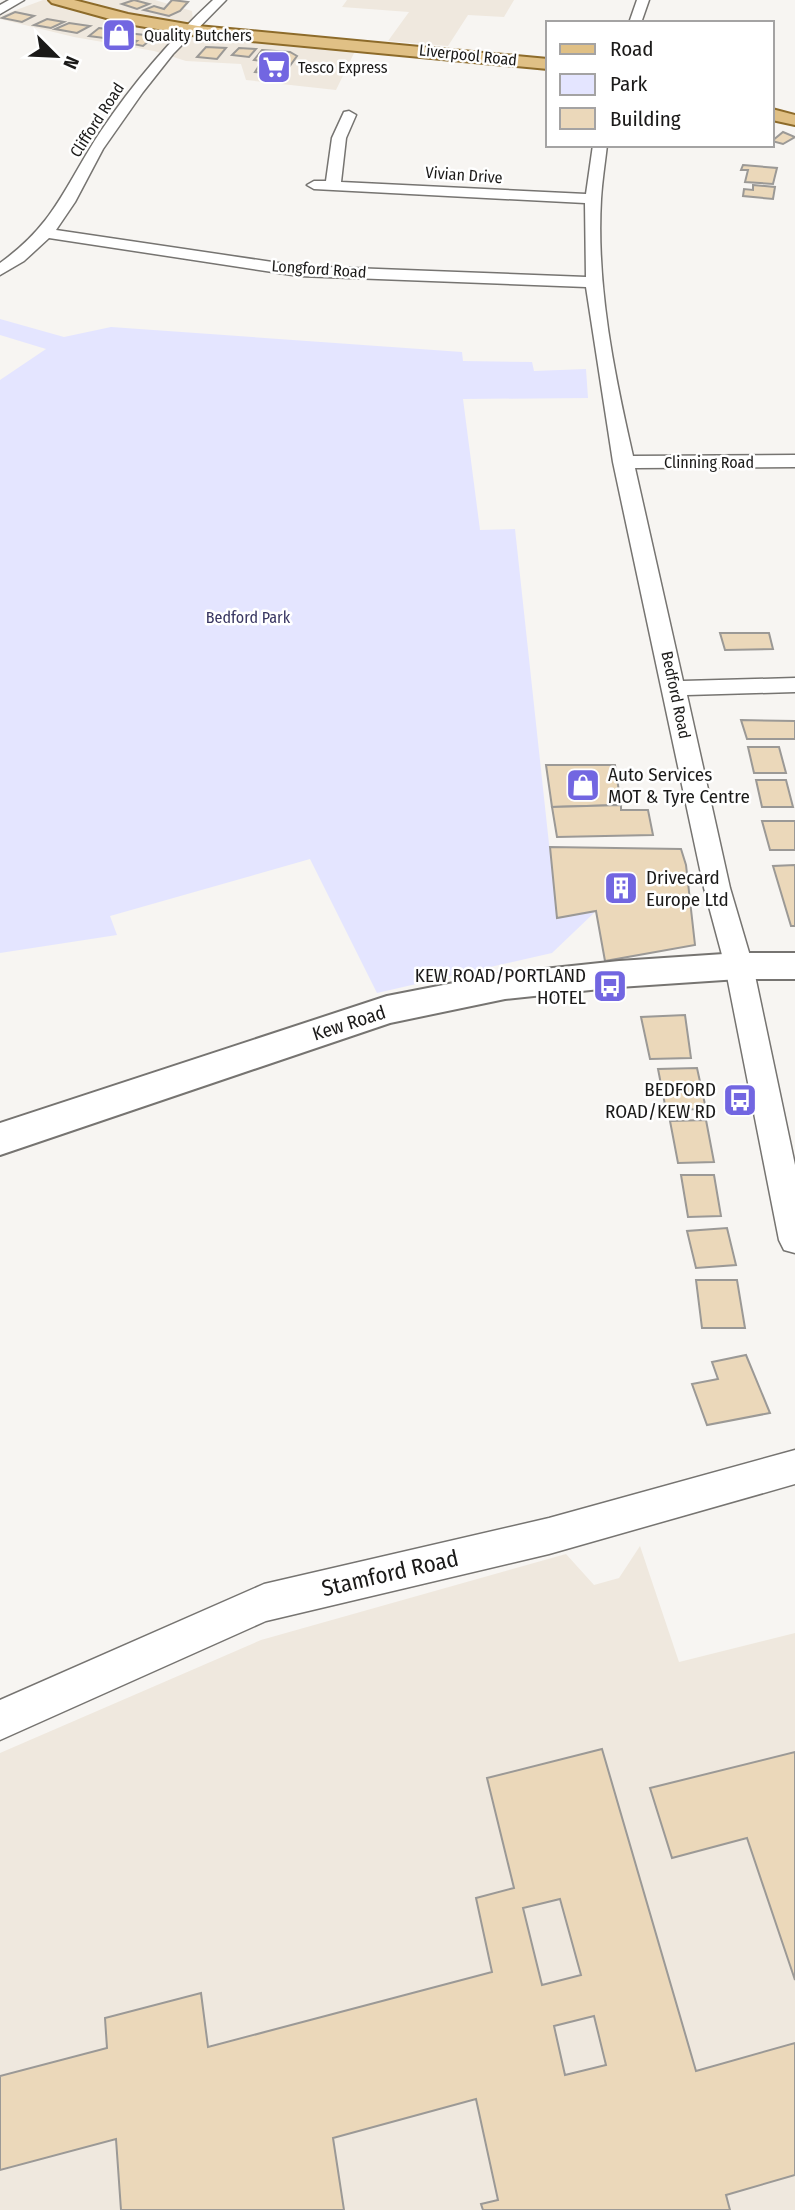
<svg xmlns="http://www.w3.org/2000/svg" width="795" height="2210" viewBox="0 0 795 2210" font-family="'Fira Sans Condensed',sans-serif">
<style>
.built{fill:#efe8de}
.green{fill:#e4e5ff}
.building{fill:#ebd8ba;stroke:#9b9996;stroke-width:2;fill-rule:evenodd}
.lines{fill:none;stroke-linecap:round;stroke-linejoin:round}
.street-casing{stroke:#767471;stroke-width:3}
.secondary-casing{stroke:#767471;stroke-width:4}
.primary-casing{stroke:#8d6b2a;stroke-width:4}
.street{fill:#fff;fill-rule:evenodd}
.secondary{fill:#fff;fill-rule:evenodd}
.primary{fill:#e0c085;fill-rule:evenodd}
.labels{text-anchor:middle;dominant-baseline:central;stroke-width:5;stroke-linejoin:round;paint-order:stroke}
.far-poi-label{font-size:16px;fill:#1b1a19;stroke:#fff;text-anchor:start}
.far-street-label{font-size:16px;fill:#1b1a19;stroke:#fff}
.far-park-label{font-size:16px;fill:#393763;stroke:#fff}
.poi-label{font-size:19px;fill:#1b1a19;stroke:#fff;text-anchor:start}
.street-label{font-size:19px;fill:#1b1a19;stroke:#fff}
.near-street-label{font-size:23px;fill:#1b1a19;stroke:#fff}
</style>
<rect width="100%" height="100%" fill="#f7f5f2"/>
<g class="built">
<path d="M43 0H155L192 11 195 39 356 49 336 90 246 80 241 64 186 61 154 51 74 37 0 19V16Z"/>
<path d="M347 0H514L504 17 468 15 448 46 388 41 409 12 342 7Z"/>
<path d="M640 1546 679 1662 795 1633V2210H0V1753L261 1640 566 1554 594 1585 619 1578Z"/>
</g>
<path class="green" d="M0 319 64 337 111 327 462 352 463 361 532 362 534 371 586 369 588 398 463 399 480 530 515 529 557 918 596 911 552 953 377 993 310 859 110 916 117 935 0 953V380L46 349 0 335Z"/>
<g class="building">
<path d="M134 0 149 4 137 9 122 4Z"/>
<path d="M172 0 188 2 180 11 169 16 144 10 154 6 164 9Z"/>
<path d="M15 12 34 16 22 22 2 18Z"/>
<path d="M47 19 64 22 51 28 34 25Z"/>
<path d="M69 23 90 26 77 33 55 29Z"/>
<path d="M99 28 114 30 104 38 89 36Z"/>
<path d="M117 32 155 36 143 46 133 44 137 41 110 38Z"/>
<path d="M206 47 226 48 217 59 197 57Z"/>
<path d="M239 48 256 49 249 57 232 55Z"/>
<path d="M262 50 290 52 297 56 284 74 255 72 262 61 254 60Z"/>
<path d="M783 132 795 137 783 144 772 141Z"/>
<path d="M743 165 777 168 773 184 745 182 748 170H741Z"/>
<path d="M753 185 775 187 773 199 743 196 744 189 753 190Z"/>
<path d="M720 633H769L773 649 725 650Z"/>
<path d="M741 720 795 721V739H747Z"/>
<path d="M748 747H779L786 773H754Z"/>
<path d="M546 765H615L621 805 552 807Z"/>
<path d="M756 780H786L793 807H762Z"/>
<path d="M621 805V810H648L653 835 557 837 552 807Z"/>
<path d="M762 821H795V850H770Z"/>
<path d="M550 847 681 849 686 865 695 945 605 961 596 911 557 918Z"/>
<path d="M795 865V926H791L773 866Z"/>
<path d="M685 1015 691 1058 650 1059 641 1017Z"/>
<path d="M697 1068 706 1109 666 1110 658 1069Z"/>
<path d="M706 1120 714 1162 678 1163 670 1121Z"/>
<path d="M681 1175H714L721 1216 688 1217Z"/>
<path d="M727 1228 736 1265 696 1268 687 1231Z"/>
<path d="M696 1280H737L745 1328H702Z"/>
<path d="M746 1355 770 1413 707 1425 692 1384 718 1379 712 1362Z"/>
<path d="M602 1749 696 2071 795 2043V2175L726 2195 730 2210H483L481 2204 498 2200 476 2099 333 2138 344 2210H121L116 2139 0 2170V2076L107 2048 105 2018 201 1993 208 2047 492 1972 476 1898 514 1888 487 1778ZM560 1899 581 1975 542 1985 523 1908ZM594 2016 606 2065 565 2075 554 2026Z"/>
<path d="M795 1752V1980L747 1838 672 1858 650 1788Z"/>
</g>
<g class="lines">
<g class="street-casing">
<g id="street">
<path d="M9 0H24L0 14V5Z"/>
<path d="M213 0H226L173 54 143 92 103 149 75 202 56 230 299 266 586 277 585 203 314 189 307 185 314 181H326L332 138 344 112 349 111 356 115 346 138 341 182 586 194 593 145H607C605 163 602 181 601 199 596 285 614 373 633 456L795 455V467L635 468 683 681 795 678V692L687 695 730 888 753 966 795 1165V1253L784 1250 779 1240 725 966 704 888 613 462 586 287 299 276 49 238 24 261 0 275V263C56 223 65 185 101 131 133 83 171 39 213 0Z"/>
<path d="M637 0H649L641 23H629Z"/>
<path d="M795 1450V1484L549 1554 266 1621 0 1740V1700L264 1584 549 1518Z"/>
</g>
</g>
<g class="secondary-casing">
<path id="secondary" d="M739 953H795V979H739L619 987 505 999 390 1023 0 1155V1123L387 996 505 973 619 961Z"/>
</g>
<g class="primary-casing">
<g id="primary">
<path d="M49 0H74L128 14 198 26 548 59V69L198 36 128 24 52 3Z"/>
<path d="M772 109 795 115V125L772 120Z"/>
</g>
</g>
<use href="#street" class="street"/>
<use href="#secondary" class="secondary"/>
<use href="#primary" class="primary"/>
</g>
<defs>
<g id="shop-square" transform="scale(1.75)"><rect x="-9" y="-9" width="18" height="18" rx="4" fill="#7266e1" stroke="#fff"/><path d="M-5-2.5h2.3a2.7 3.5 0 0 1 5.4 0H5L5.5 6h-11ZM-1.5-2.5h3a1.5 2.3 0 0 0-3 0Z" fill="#fff"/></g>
<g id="supermarket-square" transform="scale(1.75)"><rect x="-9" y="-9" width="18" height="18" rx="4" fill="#7266e1" stroke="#fff"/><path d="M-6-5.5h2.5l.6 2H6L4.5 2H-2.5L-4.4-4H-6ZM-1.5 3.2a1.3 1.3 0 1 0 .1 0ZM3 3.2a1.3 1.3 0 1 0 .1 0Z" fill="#fff"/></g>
<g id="building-square" transform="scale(1.75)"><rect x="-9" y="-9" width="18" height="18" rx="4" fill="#7266e1" stroke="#fff"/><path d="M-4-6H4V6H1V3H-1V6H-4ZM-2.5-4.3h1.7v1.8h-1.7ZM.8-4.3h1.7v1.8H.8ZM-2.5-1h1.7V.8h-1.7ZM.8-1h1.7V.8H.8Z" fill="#fff"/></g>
<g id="bus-square" transform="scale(1.75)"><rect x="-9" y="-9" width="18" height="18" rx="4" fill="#7266e1" stroke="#fff"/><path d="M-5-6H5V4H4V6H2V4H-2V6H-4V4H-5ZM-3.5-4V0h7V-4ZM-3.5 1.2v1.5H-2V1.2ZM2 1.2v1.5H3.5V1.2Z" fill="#fff"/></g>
</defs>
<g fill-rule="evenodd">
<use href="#shop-square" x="119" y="35"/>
<use href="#supermarket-square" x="274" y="67"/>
<use href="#shop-square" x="583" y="785"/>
<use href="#building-square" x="621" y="888"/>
<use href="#bus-square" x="610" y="986"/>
<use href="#bus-square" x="740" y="1100"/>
</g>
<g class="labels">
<g class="far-poi-label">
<text x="144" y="35">Quality Butchers</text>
<text x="298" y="67">Tesco Express</text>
</g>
<g class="far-street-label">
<text transform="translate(468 55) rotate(6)">Liverpool Road</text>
<text transform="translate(97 120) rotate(-57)">Clifford Road</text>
<text transform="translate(464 175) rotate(4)">Vivian Drive</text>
<text transform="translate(319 269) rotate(4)">Longford Road</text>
<text x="709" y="462">Clinning Road</text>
<text transform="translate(676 695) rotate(78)">Bedford Road</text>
</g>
<g class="far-park-label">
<text x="248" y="617">Bedford Park</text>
</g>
<g class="poi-label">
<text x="608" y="774">Auto Services<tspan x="608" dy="22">MOT &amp; Tyre Centre</tspan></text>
<text x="646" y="877">Drivecard<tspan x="646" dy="22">Europe Ltd</tspan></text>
<text x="586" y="975" text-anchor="end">KEW ROAD/PORTLAND<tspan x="586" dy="22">HOTEL</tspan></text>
<text x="716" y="1089" text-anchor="end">BEDFORD<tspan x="716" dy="22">ROAD/KEW RD</tspan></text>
</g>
<g class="street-label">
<text transform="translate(349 1023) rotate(-18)">Kew Road</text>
</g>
<g class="near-street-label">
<text transform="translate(390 1573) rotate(-13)">Stamford Road</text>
</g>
</g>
<rect x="546" y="21" width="228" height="126" fill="#ffffff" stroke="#a4a3a3" stroke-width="2"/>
<rect x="560" y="44" width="35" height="10" fill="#e0c085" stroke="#a4a3a3" stroke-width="2"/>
<text x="610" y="56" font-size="21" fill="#1b1a19">Road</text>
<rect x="560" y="74" width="35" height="21" fill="#e4e5ff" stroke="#a4a3a3" stroke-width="2"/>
<text x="610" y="91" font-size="21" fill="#1b1a19">Park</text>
<rect x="560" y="108" width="35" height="21" fill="#ebd8ba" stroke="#a4a3a3" stroke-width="2"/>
<text x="610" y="126" font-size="21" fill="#1b1a19">Building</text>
<g transform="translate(56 56) rotate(114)" stroke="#ffffff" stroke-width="5" paint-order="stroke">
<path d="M0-5L12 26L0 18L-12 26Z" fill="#1b1a19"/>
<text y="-10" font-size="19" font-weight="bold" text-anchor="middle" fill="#1b1a19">N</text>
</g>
</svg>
